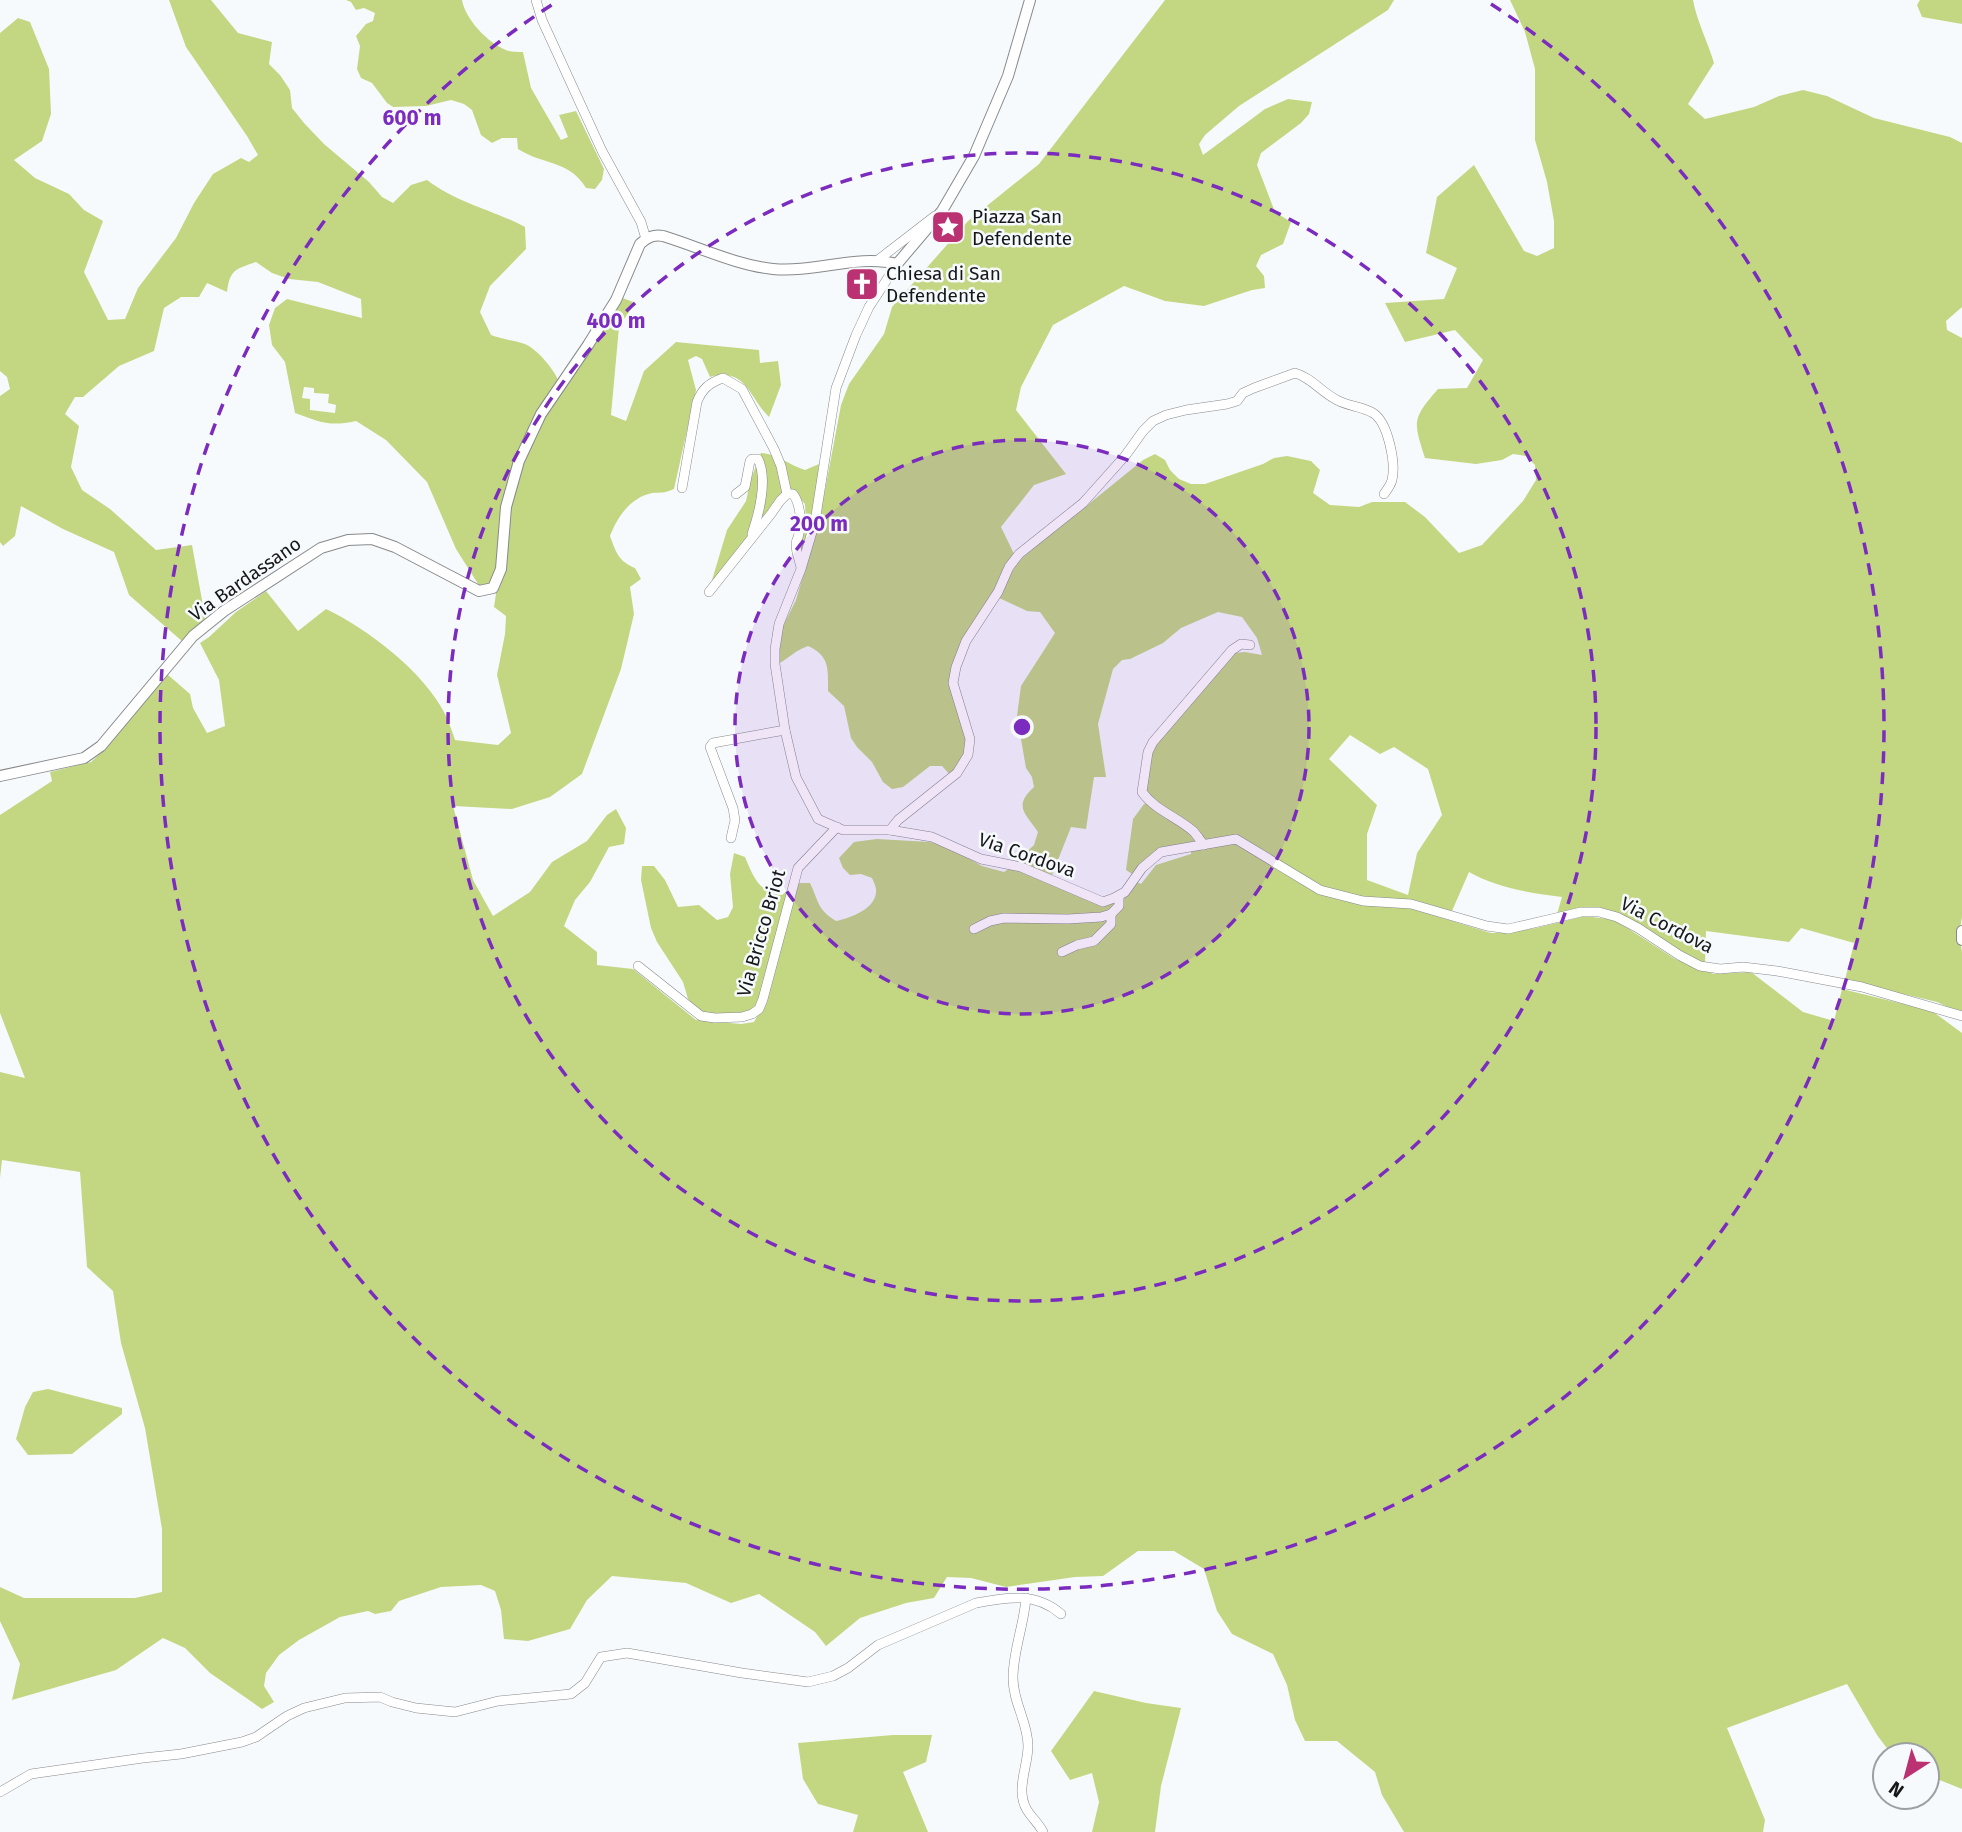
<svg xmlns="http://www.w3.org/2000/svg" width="1962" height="1832" viewBox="0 0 1962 1832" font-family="'Fira Sans',sans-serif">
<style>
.green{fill:#c3d783;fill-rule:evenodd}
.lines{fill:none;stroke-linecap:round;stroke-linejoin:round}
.minor-casing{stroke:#87898c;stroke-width:10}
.tertiary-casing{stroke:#87898c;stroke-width:12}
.minor{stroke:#fff;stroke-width:9}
.tertiary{stroke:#fff;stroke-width:10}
.ring{fill:none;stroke:#7b2cbf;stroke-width:3.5;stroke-dasharray:12 9}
.labels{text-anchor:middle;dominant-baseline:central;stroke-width:5;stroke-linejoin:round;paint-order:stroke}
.poi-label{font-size:19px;fill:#161718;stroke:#f7fafd;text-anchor:start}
.street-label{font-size:19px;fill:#161718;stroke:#f7fafd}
.centre{fill:#7b2cbf;stroke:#f7fafd;stroke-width:3.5}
.ring-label{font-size:21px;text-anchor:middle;font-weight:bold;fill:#7b2cbf;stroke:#f7fafd;stroke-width:5;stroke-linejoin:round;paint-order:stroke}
</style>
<rect width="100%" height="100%" fill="#f7fafd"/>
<g class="green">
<path d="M169 0H211L238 33 272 42 269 64 280 75 290 90 292 108 304 123 324 144 369 182 382 197 393 203 411 185 427 180C459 204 491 209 525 227L526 249 490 286 480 312 491 335C501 339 517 341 525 344 537 349 556 371 559 383L516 460 498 568 490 587H480L456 549 427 482 386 440 356 421C329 427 320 422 295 413L285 362 272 345 269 325 275 308 287 299 362 318 361 299 318 282 289 279 272 273 256 262C236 269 230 269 227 292L207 283 199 297H181L164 308 154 351 119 366 83 397H75L65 414 79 426 71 467 82 490 110 509 156 550 192 545 206 622 183 642 129 595 114 552 63 529 21 506 15 536 3 546 0 542V396L10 389 7 377 0 371V33L18 18 30 22 49 69 51 114 42 141 14 160 35 178 69 194 84 210 103 221 84 272 108 320 125 319 138 288 176 238 194 203 213 174 241 158 249 162 258 155 247 136 186 47ZM304 387 314 388V393L329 394 328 403 336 405 335 413 310 410V399L302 398Z"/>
<path d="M346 0H462C465 19 488 43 506 50 510 52 518 52 523 52L531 88 561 140 568 137 559 115 576 111 604 169 602 180 595 189 586 188C569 160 543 165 518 149L517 138H502L492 143 481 135 472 110 464 104 451 100 426 106 393 107 387 103 372 83 361 78 357 69 360 46 356 36 366 24 373 21 375 13 364 8 356 10 351 2Z"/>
<path d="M1165 0H1394L1388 10 1239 106 1205 135 1199 144 1203 155 1265 109 1288 99 1312 102 1309 114 1301 123 1261 153 1257 165 1275 212 1291 222 1283 244 1261 255 1256 266 1264 276 1265 288 1252 290 1204 306 1165 301 1124 286 1053 325 1021 387 1016 410 1066 474 1034 485 1001 527 1015 556 954 667 968 739 966 755 951 776 942 766H930L903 787 892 789 883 782 872 762 857 747 851 738 844 706 828 691C828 669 830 656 808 646 796 650 789 658 778 664L779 641 784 624 796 600 819 522 841 405 849 384 884 334 892 307 968 221 1039 164Z"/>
<path d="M1510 0H1693C1697 22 1708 42 1714 63L1688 104 1705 119 1754 107 1779 96 1803 90 1827 96 1874 118 1950 137 1962 143V307L1946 321 1947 330 1962 338V917L1959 935 1962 952V1011H1956L1937 1002 1845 980 1854 943 1801 928 1789 942 1706 931 1705 964H1700L1625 917 1557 914 1562 897C1530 893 1497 888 1469 872L1452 911 1453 914 1412 902 1374 897 1491 933H1508L1536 928 1585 916 1615 920 1675 959 1714 974 1751 972 1803 1012 1834 1021 1842 989 1932 1011 1962 1033V1789L1927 1775V1755H1892L1877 1735 1847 1684 1727 1728 1765 1820 1763 1832H1404L1382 1795 1375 1772 1337 1741H1305L1295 1720 1287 1685 1273 1654 1232 1634 1217 1611 1204 1569 1174 1551H1138L1103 1576 1075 1577 1006 1587 971 1578 947 1577 934 1598 906 1603 860 1618 826 1646 815 1632 759 1594 731 1603 686 1583 612 1576 587 1600 570 1629 528 1641 504 1639 501 1610 495 1591 481 1585 441 1587 399 1601 391 1611 375 1614 368 1611 340 1617 299 1640 279 1655 266 1673 264 1686 274 1702 262 1709 210 1673 185 1648 163 1638 116 1670 12 1700 20 1664 0 1621V1587L24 1598H135L162 1592V1529L145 1428 121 1343 113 1291 87 1267 80 1172 2 1160 0 1178V1072L25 1078 0 1013V815L52 781 50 772 91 762 103 751 142 702 167 674 190 694 193 708 207 733 225 726 219 680 200 643 209 637 236 612 266 591 298 631 326 609C368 629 424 672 445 714 449 722 452 731 455 740L498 745 511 733 497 675 505 634 506 616 494 607 509 507 522 462 543 415 620 297 633 302 631 309 619 327 611 415 626 421 644 371 676 342 759 350 760 363 778 361 781 385 769 417C749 398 747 367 710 377L702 359 696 356 688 360 696 390 674 489C663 494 662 492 652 493 630 498 618 516 610 536 616 552 618 561 635 568L641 579 630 587 634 614 621 669 582 774 550 797 512 809 453 806 473 880 493 916 530 892 552 862 587 841 607 815 616 809 626 828 624 844 609 847 590 882 575 900 564 926 597 952V965L633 969 696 1020 741 1024 754 1022 759 1013 799 883H810C819 902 817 909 836 921 851 918 878 908 876 889 876 887 873 880 872 878L861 874 850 875 843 868 839 858 854 842 877 839 930 842 950 848 982 866 1004 872 1011 867 1102 904C1117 906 1127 892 1137 882L1141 884 1156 865 1191 854V843L1157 851 1132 874 1126 870 1133 819 1144 804 1153 802 1144 791 1149 753 1234 653 1245 652 1262 655 1257 638 1242 617 1218 612 1181 628 1163 643 1130 659 1122 660 1113 669 1098 724 1106 777H1094L1086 829 1071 827 1052 875 1017 861 1034 845 1038 832C1025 813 1013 806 1034 787L1032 777 1026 768 1017 716 1021 686 1055 633 1040 612 1027 611 997 597 1018 562 1063 523 1074 516 1143 460 1155 454 1165 460 1170 470 1179 479 1191 484H1205L1263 464 1274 458 1287 456 1311 461 1320 470 1313 493 1330 505 1359 507 1372 502H1405L1425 517 1459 553 1482 545 1523 501 1536 480 1535 465 1526 456 1513 454 1502 460 1476 464 1425 458C1413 421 1412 419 1438 389L1467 388 1483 360 1455 330 1405 342 1385 303 1444 299 1457 268 1426 253 1437 197 1474 165 1524 251 1537 256 1554 248V221L1547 182 1535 140V69L1525 32ZM1350 735 1380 754 1394 747 1428 769 1442 815 1417 853 1408 895 1367 880V834L1377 805 1329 759Z"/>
<path d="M1920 0H1962V24L1922 17 1917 5Z"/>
<path d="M761 453C779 454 788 465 805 470L819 464 813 521 802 554 800 548 806 524 805 504 794 492H790L714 582 712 580 727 530 746 501 751 479Z"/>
<path d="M734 853 745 857C753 876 759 893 782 895L788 890 760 996C759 999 758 1004 756 1007 748 1018 715 1014 702 1014L688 999 683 982 657 942 651 928 641 880 642 866H654L665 880 678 907 699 905 717 920 728 917 733 907 730 874Z"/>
<path d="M48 1389 122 1408V1414L72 1454 28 1455 16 1439 25 1407 33 1392Z"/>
<path d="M1094 1691 1146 1703 1181 1708 1161 1786 1155 1832H1092L1099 1802 1092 1773 1070 1780 1051 1751Z"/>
<path d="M893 1735H932L926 1762 903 1772 928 1832H853L858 1815 818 1804 803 1779 798 1743Z"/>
</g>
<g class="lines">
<g class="minor-casing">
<g id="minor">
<path d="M536 0 542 20 602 151 641 222 646 239"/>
<path d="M878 260 935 216"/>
<path d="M897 264 869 307 856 335 836 388 815 522 801 569 779 624 775 649V664L785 730 796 777 818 819 843 830H890L932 837 981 859 1021 867 1103 902 1114 898 1125 892 1142 868 1161 852 1236 839 1320 890 1363 901 1411 904 1487 926 1508 929 1581 912H1599L1617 917 1638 928 1679 955 1700 966 1720 969 1743 967 1777 971 1862 987 1962 1016"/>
<path d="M682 488 697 402C702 389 709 383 723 378L742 389 774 449 781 466 787 494"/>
<path d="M736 494 745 487 750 461 752 459H758C768 479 759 514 752 534"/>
<path d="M709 592 771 514 780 501 787 494H793C800 503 802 522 799 533 798 540 797 537 796 544 796 552 799 559 801 567"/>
<path d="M890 830 898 820 957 773 968 755 970 739 953 683 956 667 966 641 998 592 1009 567 1019 554 1083 503 1125 456 1143 431 1153 421 1166 415 1186 410 1227 404 1237 401 1243 393 1254 388 1295 373C1312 378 1321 392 1337 400 1347 406 1364 407 1373 413 1388 422 1396 463 1392 480 1391 484 1387 490 1384 494"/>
<path d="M731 838 735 820 733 808 710 747 713 743 785 730"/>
<path d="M1204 845C1200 840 1197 835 1193 831 1177 817 1155 810 1142 792L1148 752 1153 742 1232 650 1241 644 1250 645"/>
<path d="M974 929 990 921 1004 918 1068 919 1101 917 1111 914 1119 906V896"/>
<path d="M1062 952 1077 945 1094 941 1111 924V914"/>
<path d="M638 966 701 1016 715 1018 742 1017 752 1014 759 1009 763 999 798 868 837 827"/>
<path d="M1026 1598C1024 1625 1013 1651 1013 1678 1013 1703 1028 1722 1028 1746 1028 1767 1015 1790 1027 1810 1032 1818 1039 1824 1043 1832"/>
<path d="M0 1792 31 1774 143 1758 181 1754 242 1742 256 1737 287 1716 304 1708 345 1698 380 1697 392 1702 416 1708 455 1712 498 1701 571 1694 585 1683 601 1657 627 1653 742 1673 808 1682 833 1676 848 1668 878 1645 976 1603C1007 1597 1036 1592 1061 1614"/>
</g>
</g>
<g class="tertiary-casing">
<g id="tertiary">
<path d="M0 776 84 758 101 746 193 636 224 611 321 548 348 540 372 539 395 547 479 591 493 588 501 569 506 507 519 461 541 414 588 345 616 300 640 244C648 237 654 234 663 236 699 247 736 265 773 269 815 273 857 254 897 264L942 211 974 156 1008 76 1030 0"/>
<path d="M1962 931V940"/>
</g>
</g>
<use href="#minor" class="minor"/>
<use href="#tertiary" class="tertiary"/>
</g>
<circle cx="1022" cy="727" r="287" fill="#7b2cbf" fill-opacity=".12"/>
<g class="ring">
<circle cx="1022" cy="727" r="287"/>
<circle cx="1022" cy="727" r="574"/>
<path d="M1491 4A862 862 0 1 1 553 4"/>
</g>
<defs>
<g id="sight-square" transform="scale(1.75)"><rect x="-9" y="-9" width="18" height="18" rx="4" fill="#ba3271" stroke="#f7fafd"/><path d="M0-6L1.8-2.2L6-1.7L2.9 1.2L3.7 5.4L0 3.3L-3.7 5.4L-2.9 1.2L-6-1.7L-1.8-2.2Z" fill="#fff"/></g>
<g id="church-square" transform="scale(1.75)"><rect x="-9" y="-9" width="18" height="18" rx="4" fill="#ba3271" stroke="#f7fafd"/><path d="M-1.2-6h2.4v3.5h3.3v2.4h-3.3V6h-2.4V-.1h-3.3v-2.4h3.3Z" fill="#fff"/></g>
</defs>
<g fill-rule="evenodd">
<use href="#sight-square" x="948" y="227"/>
<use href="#church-square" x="862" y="284"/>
</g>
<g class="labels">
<g class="poi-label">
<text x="972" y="216">Piazza San<tspan x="972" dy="22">Defendente</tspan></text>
<text x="886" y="273">Chiesa di San<tspan x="886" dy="22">Defendente</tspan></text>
</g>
<g class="street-label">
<text transform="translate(245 579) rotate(-35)">Via Bardassano</text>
<text transform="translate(1027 855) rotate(19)">Via Cordova</text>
<text transform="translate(1667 925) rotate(27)">Via Cordova</text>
<text transform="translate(761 933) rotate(-74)">Via Bricco Briot</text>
</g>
</g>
<circle cx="1022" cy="727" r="10" class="centre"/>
<g class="ring-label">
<text x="412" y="125">600 m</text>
<text x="616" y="328">400 m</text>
<text x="819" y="531">200 m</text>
</g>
<g transform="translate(1906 1776) rotate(216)"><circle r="33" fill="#f7fafd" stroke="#9d9fa1" stroke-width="2"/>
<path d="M0-5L12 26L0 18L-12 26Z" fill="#ba3271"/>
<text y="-10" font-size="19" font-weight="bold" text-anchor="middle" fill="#161718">N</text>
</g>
</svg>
